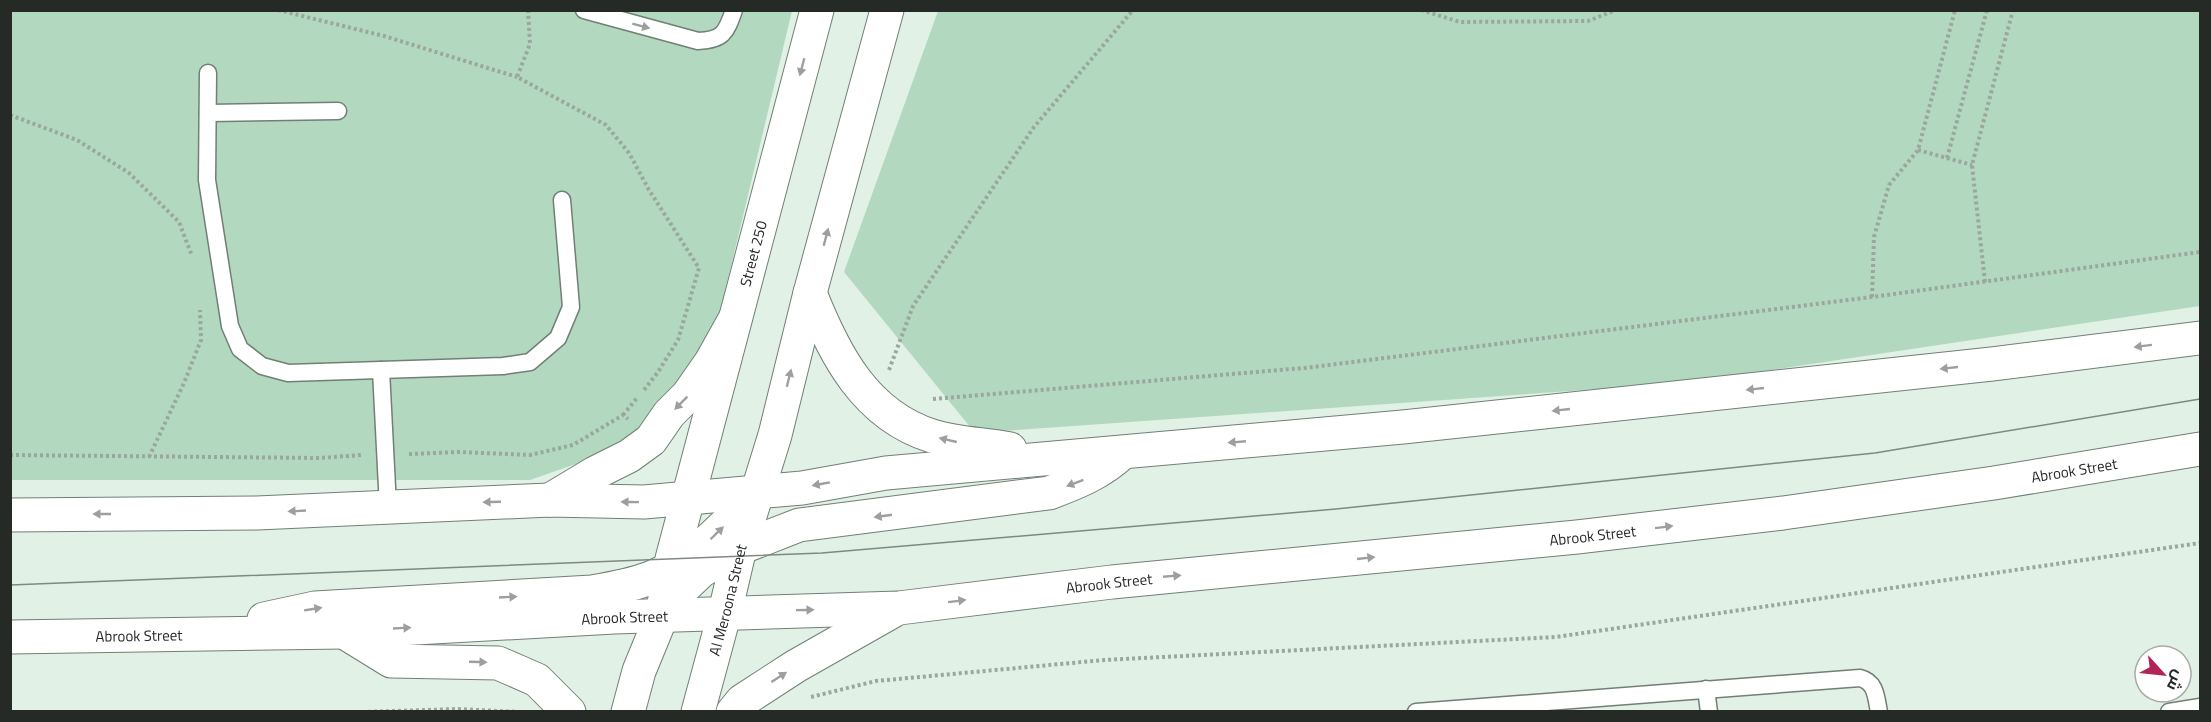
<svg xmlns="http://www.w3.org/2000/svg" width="2211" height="722" viewBox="0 0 2211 722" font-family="'Titillium Web',Cairo,sans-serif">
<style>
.green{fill:#b2d9bf}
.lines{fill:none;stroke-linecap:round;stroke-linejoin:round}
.lane-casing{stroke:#717f75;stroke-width:19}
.street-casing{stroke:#717f75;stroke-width:35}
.secondary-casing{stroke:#717f75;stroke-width:35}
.path{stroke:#9ba79e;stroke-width:4;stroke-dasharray:3 3;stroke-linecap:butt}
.lane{stroke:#fff;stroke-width:16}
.street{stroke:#fff;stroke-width:33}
.secondary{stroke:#fff;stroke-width:33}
.tram{stroke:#7f8881;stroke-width:1.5}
.oneway{fill:#9d9f9d}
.labels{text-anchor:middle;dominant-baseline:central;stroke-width:6;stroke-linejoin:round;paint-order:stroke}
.street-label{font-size:15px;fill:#252a26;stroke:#fff}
</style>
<rect width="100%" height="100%" fill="#e2f1e6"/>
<g class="green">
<path d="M10 11H792L721 308 707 347 646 426 596 457 530 480H11Z"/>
<path d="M938 11H2200V306L1685 383 975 433 844 272Z"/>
</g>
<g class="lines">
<g class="lane-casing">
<g id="lane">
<path d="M584 10 698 41C723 40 726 33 734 10"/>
<path d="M208 73 207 180 230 326 240 349 262 366 288 373 503 366 530 362 558 338 571 307 562 200"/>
<path d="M208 113 338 111"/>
<path d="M381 370 388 507"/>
<path d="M1706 689 1709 712"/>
<path d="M1416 712 1860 678C1876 682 1876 697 1879 712"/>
<path d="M2169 712 2200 707"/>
</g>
</g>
<g class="street-casing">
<g id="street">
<path id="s1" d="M628 712 639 671 662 615 672 559 817 10"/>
<path id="s2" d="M698 712 725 612 740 548 775 435 810 293 887 10"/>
</g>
</g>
<g class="secondary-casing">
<g id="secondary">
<path d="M810 293C834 354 865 415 932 436 958 444 984 444 1010 449"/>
<path d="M550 500 595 473 629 456 651 440 669 414 688 395 711 362 735 319"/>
<path d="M10 515 257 513 550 500 644 502 802 488 886 473 1403 427 1992 364 2200 338"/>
<path d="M662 615 679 592 701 571 740 548 799 525 1049 493C1076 483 1101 473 1122 453"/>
<path d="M264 619 315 608 592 592C613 588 635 585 655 576 696 559 728 521 759 491"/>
<path d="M344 632 391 661 498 663 537 680 569 712"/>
<path id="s3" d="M10 637 344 632 614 617 899 608 1112 582 1577 537 1783 513 1994 483 2200 449"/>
<path d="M733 712 742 701 796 666 893 611"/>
</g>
</g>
<g class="path">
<path d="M278 10 384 36 517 77"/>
<path d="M528 10 530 44 517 77 606 125 629 153 649 190 699 268 678 340 658 372 644 390"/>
<path d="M1421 10 1460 22 1588 21 1616 10"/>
<path d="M10 115 77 140 129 173 179 222 192 256"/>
<path d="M1918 150 1972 165"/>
<path d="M1947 158 1987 10"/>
<path d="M1985 282 1972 165 2013 10"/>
<path d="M1872 297 1874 237 1889 185 1918 150 1955 10"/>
<path d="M889 370 913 306 1034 127 1133 10"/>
<path d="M933 399 1305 368 1872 297 2200 252"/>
<path d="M623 415 637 398"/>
<path d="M409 454 460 452 530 455 573 445 623 415 628 419"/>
<path d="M10 455 319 458 362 455"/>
<path d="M149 457 184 383 201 340 200 310"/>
<path d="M811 697 876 681 1104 660 1556 637 2200 543"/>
<path d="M362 712 457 709 520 712"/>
</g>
<use href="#lane" class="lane"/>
<use href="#street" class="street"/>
<use href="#secondary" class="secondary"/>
<path class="tram" d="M10 585 822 553 1336 509 1875 453 2200 399"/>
</g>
<defs><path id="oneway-solid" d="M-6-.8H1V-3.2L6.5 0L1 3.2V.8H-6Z" transform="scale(1.5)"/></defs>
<g class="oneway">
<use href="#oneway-solid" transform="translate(641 26) rotate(15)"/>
<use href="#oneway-solid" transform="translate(802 67) rotate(105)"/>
<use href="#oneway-solid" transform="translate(826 237) rotate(-75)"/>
<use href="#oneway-solid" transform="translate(2143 346) rotate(173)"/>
<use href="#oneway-solid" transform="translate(1949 368) rotate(174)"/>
<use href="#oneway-solid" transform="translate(789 378) rotate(-76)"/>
<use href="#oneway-solid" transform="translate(1755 389) rotate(174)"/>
<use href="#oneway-solid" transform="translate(681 403) rotate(135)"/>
<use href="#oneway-solid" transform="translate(1561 410) rotate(174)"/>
<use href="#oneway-solid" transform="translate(948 440) rotate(-167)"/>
<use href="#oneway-solid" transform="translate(1237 442) rotate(175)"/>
<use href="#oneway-solid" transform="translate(1075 483) rotate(159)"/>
<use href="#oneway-solid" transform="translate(821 484) rotate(170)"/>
<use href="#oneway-solid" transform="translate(492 502) rotate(178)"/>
<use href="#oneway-solid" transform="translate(630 502) rotate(-179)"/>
<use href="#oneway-solid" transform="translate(297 511) rotate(177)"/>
<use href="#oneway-solid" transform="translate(102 514) rotate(180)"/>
<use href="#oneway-solid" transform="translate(883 516) rotate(172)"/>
<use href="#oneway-solid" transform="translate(1664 527) rotate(-7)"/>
<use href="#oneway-solid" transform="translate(717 533) rotate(-44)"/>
<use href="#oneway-solid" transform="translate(1366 558) rotate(-6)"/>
<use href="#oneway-solid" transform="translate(1172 576) rotate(-5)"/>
<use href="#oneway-solid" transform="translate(508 597) rotate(-3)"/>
<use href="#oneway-solid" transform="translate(957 601) rotate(-7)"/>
<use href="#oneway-solid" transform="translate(313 609) rotate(-9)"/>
<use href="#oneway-solid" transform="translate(805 610) rotate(-1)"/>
<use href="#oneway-solid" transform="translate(402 628) rotate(-3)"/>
<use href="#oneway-solid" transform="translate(478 662) rotate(2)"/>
<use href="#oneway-solid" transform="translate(779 677) rotate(-33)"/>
</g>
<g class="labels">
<g class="street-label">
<text stroke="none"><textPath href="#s1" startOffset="476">Street 250</textPath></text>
<text stroke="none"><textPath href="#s3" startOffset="2073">Abrook Street</textPath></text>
<text stroke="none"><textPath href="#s3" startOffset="1587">Abrook Street</textPath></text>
<text stroke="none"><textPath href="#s3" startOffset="1101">Abrook Street</textPath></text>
<text stroke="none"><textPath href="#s2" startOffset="116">Al Meroona Street</textPath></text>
<text stroke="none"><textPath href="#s3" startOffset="615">Abrook Street</textPath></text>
<text stroke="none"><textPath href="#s3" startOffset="129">Abrook Street</textPath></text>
</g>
</g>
<rect width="2211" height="722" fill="none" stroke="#252a26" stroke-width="24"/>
<g transform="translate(2163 674) rotate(117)"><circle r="28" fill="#ffffff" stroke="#a8aaa8" stroke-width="1.5"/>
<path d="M0-4.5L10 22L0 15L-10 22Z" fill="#b22356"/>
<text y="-9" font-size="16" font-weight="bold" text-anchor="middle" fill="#252a26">ش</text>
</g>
</svg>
